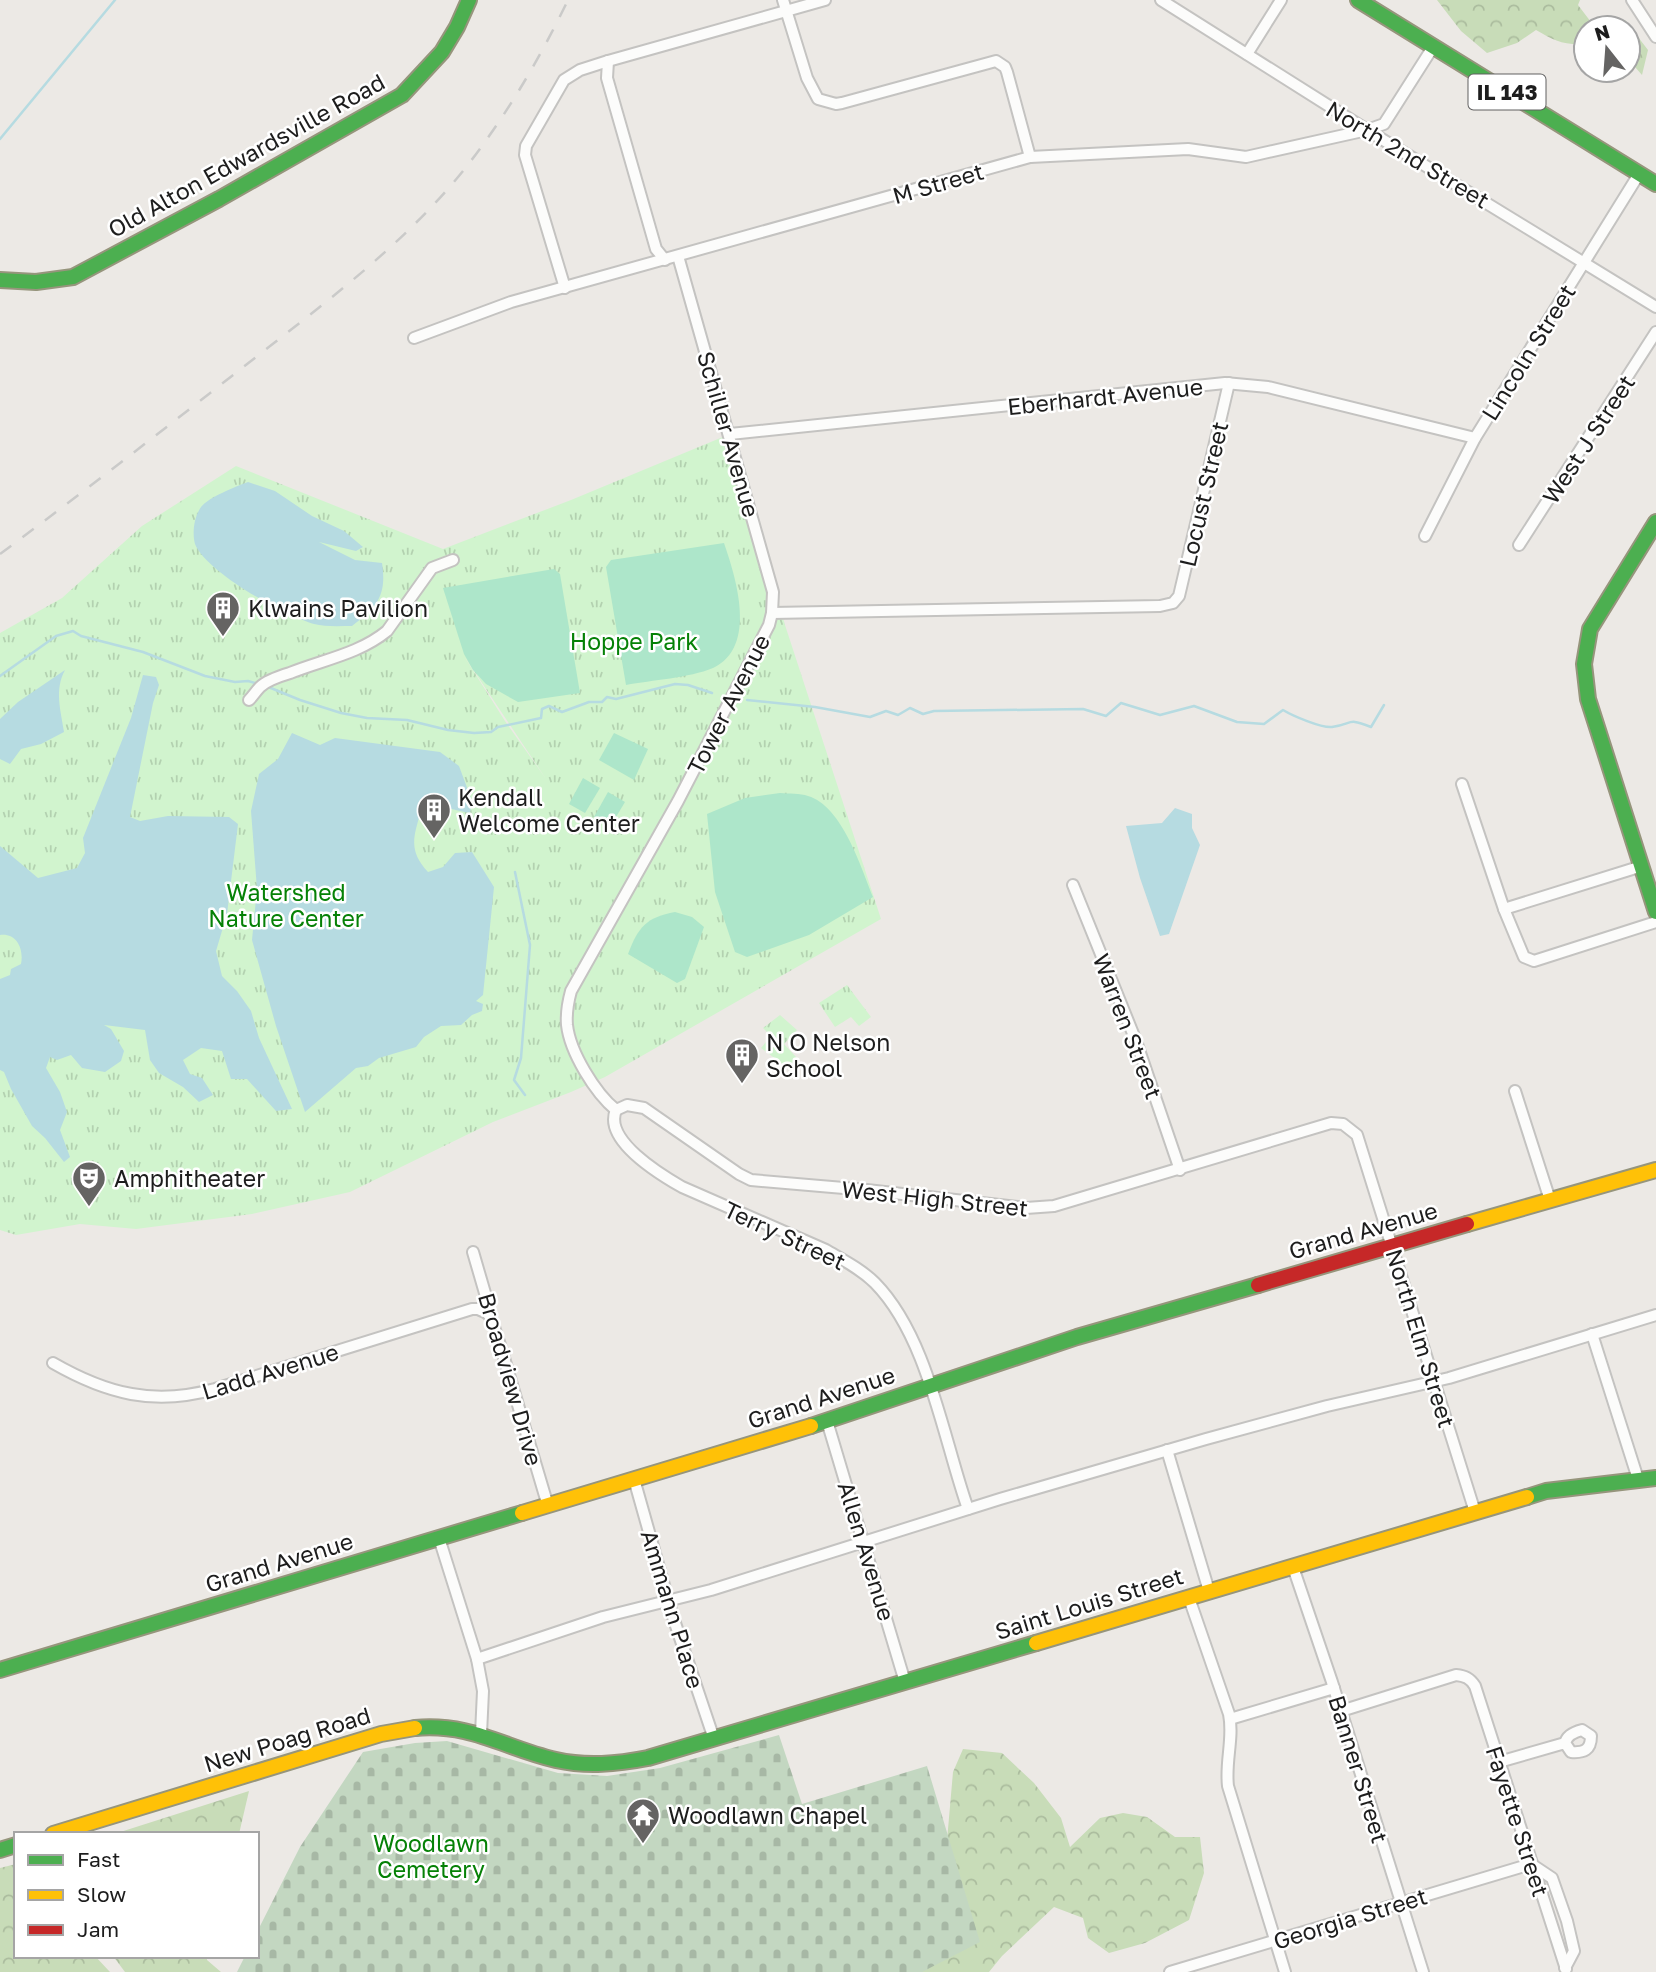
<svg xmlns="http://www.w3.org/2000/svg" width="1656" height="1972" viewBox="0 0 1656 1972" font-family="'Golos Text',sans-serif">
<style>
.forest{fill:url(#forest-crowns)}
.cemetery{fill:url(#cemetery-stones)}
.park{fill:url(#park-tufts);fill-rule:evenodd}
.pitch{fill:#ade6ca}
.water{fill:#b6dbe1}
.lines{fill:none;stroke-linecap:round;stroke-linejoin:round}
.stream{stroke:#b6dbe1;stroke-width:2.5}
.street-casing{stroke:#c4c3c1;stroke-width:14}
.fast-casing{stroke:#96957c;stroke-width:18}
.slow-casing{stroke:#96957c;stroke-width:18}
.jam-casing{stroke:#96957c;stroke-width:18}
.street{stroke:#fcfcfb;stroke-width:10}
.fast{stroke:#4caf50;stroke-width:14}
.slow{stroke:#ffc107;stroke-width:14}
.jam{stroke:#c62828;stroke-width:14}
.rail{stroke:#cacac9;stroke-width:2.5;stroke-dasharray:14 14;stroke-linecap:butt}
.labels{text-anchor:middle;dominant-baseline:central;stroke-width:5;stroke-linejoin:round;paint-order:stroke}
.shield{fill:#fff;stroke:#616161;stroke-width:2}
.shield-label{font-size:21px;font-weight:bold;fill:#1d1d1d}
.street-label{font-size:23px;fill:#1d1d1d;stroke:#fff}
.poi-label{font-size:23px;fill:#1d1d1d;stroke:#fff;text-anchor:start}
.park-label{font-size:23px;fill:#058106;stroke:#fff}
</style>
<defs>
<pattern id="forest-crowns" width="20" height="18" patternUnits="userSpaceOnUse" patternTransform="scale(1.75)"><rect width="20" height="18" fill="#c8dcb8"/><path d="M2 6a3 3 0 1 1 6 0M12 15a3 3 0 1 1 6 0" fill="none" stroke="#abbc9e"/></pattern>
<pattern id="cemetery-stones" width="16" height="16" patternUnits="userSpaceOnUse" patternTransform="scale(1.75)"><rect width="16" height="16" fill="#c3d7c1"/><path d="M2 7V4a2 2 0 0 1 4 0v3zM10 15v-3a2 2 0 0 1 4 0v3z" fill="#a7b8a5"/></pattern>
<pattern id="park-tufts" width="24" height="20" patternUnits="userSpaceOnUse" patternTransform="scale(1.75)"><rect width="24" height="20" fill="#d1f4ce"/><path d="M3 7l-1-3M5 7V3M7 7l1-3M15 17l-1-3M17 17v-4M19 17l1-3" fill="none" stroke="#b3d1b0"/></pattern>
</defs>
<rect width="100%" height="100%" fill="#ece9e5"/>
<g class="forest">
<path d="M1437 0H1580L1578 5 1594 26 1625 20 1648 50 1642 75 1628 59V28H1586V44C1565 46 1553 40 1536 30L1517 43 1487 53 1461 31Z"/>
<path d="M963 1749 1002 1753 1034 1783 1061 1818 1070 1847 1100 1818 1123 1813 1147 1817 1175 1837H1200L1204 1873 1189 1920 1145 1943 1109 1953 1088 1938 1083 1918 1054 1907 1002 1956 989 1972H851L946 1852 953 1772Z"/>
<path d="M249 1791 239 1834H114Z"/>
<path d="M16 1864V1956H95L110 1972H0V1868Z"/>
<path d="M113 1956H207V1960L221 1972H125Z"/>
</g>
<path class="cemetery" d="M779 1735 802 1804 927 1766 980 1942 922 1972H237L245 1956H257V1932L300 1847 363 1752 415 1743 447 1741 558 1773 607 1776 660 1768Z"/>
<g class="park">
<path d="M730 434 785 625 881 919 605 1077 571 1092 493 1122 350 1192 252 1214 136 1229 80 1224 16 1235 0 1230V633L62 598 142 526 236 466 443 549 571 500ZM464 656 546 779 505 721Z"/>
<path d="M847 985 871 1017 859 1026 851 1017 835 1027 819 1003Z"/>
<path d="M780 1015 797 1030 784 1044 796 1057 791 1065H784L761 1048 771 1036 763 1028Z"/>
</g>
<g class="pitch">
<path d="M724 543C736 578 758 647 713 668 689 678 652 680 626 685L606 567 611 560Z"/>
<path d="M554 569 560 574 580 693 518 702 486 684 473 670 464 654 443 588Z"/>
<path d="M614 733 648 749 634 780 599 760Z"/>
<path d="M583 778 600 788 585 813 569 804Z"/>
<path d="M608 792 625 802 610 827 594 817Z"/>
<path d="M780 793C789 794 800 793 808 796 842 806 861 867 873 897L809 935 747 957 735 952 715 892 707 814 745 798Z"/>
<path d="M675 912 692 917 704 927 685 979 677 983 628 954C638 927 647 917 675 912Z"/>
</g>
<g class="water">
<path d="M248 482 275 491 312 516 344 531 363 547 356 551 319 542 355 560 382 563C387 596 377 607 352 626 340 626 325 627 314 624 285 616 206 572 195 544 192 533 194 517 201 507 209 497 235 487 248 482Z"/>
<path d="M65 670C54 690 61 711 64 732L41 744 21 749 10 764 0 759V719L18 702Z"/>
<path d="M143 675 156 677 159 685 153 703 130 817 140 821 168 816 229 817 238 824 227 914 216 951 222 976 237 991 251 1011 259 1038 292 1109 276 1111 247 1079H231L222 1051 201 1048 183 1060 190 1074 202 1078 213 1095 199 1102 183 1087 159 1073 150 1060 145 1030 104 1025 111 1029 124 1051 121 1061 105 1072 82 1068 71 1055 57 1060 50 1057 46 1068 60 1092 67 1112 60 1130 70 1157 64 1162 45 1138 32 1126 11 1089 4 1072 0 1070V979L10 975 11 969 21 964C24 949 17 933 0 935V846L38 878 77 868 85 853 83 838 131 718Z"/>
<path d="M292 733 320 745 335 738 440 752 459 766 472 801 470 813C451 810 437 802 420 814 413 839 409 851 428 872L443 867 455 853 472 852 494 887 483 995 476 1001 483 1004 482 1011 472 1015 461 1025 441 1026 424 1037 416 1047 379 1058 368 1066 356 1068 305 1112 276 1026 252 940 257 889 251 811 259 774 278 759Z"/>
<path d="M1175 808 1192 814V828L1200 845 1169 934 1160 936 1140 878 1126 826 1162 823Z"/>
</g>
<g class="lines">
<g class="stream">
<path d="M0 139 115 0"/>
<path d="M0 676 56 636 73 631 81 636 143 652 205 676 235 682 248 681 259 684"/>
<path d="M266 686 300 700 341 713 367 718 407 720 448 730 474 733 491 732 498 727 541 718 542 709 549 706 562 712 589 702H602L607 697 616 699 675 684 688 685 712 693"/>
<path d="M747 700 815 707 870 717 886 711 898 715 910 708 923 714 934 711 1083 709 1106 716 1121 703 1160 715 1194 706 1237 722 1264 724 1283 710C1293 716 1321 728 1332 727 1354 724 1346 717 1371 727L1384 705"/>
<path d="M515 872 530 945 521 1058 514 1080 525 1095"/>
</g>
<g class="street-casing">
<g id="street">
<path d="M783 0 807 78 818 99 836 104 842 103 996 61 1005 67 1007 72 1030 157"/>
<path d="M1161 0 1367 130 1656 307"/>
<path d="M1632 0 1656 37"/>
<path d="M1247 54 1281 0"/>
<path d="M608 61 607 78 656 249 665 260"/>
<path d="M565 288 525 155 526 146 564 80 580 70 608 61 825 0"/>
<path d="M414 338 511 302 1030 157 1188 149 1246 157 1367 130 1384 124 1433 47"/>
<path d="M730 434 1225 383 1268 387 1475 438"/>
<path d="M1425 536 1475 438 1639 174"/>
<path d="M1519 545 1656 332"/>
<path d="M772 613 1160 606 1173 603 1179 596 1229 383"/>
<path d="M249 700C253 696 256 691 260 687 267 680 280 676 290 673 322 660 359 654 387 631L432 568 453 560"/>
<path d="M1462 784 1504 909 1524 957 1534 961 1656 922"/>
<path d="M1073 885 1136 1041 1180 1170"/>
<path d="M1504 909 1642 866"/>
<path d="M1515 1091 1550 1200"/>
<path d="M616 1110 627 1105 644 1108 739 1174 751 1180 867 1190 1026 1208 1054 1206 1331 1123 1343 1124 1357 1135 1475 1512"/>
<path d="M616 1110C595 1093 570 1052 567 1025 566 1013 568 1002 571 991L678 801 769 625 772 613 773 592 678 256"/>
<path d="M616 1110C603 1140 661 1175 682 1187L826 1250C843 1260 861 1269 875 1283 928 1337 943 1438 968 1509"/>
<path d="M473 1252 487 1300V1313L491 1318 502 1351 548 1506"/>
<path d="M1592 1334 1638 1479"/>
<path d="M53 1363C107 1394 154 1406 215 1389L472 1309H478L487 1313"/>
<path d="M827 1421 905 1682"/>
<path d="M1167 1450 1209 1591"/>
<path d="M634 1479 673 1617 714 1739"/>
<path d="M439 1538 477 1659 483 1691 481 1734"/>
<path d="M1293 1567 1332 1682 1423 1972"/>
<path d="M1189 1598 1229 1714C1234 1738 1225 1761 1228 1786L1285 1972"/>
<path d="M477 1659 603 1617 711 1590 1000 1499 1206 1439 1327 1406 1449 1378 1656 1315"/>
<path d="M1341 1711 1456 1675C1465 1676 1470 1678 1475 1686L1566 1969"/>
<path d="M1230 1719 1334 1688"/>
<path d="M1499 1762 1565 1743 1571 1752C1584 1753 1591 1750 1591 1736L1582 1730C1574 1732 1567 1735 1565 1743"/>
<path d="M1170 1972 1531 1864 1552 1878 1567 1921 1574 1951 1565 1968"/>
</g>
</g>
<g class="fast-casing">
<g id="fast">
<path d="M1358 0 1656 184"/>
<path d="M0 280 36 282 73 277 219 199 402 95 442 52 457 27 469 0"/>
<path d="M1656 522 1590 629 1584 664 1588 699 1656 912"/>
<path d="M811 1426 1077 1337 1258 1285"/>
<path d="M1527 1497 1546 1491 1656 1478"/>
<path d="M0 1670 522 1513"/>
<path d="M415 1728C472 1723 504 1748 556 1760 587 1767 617 1764 648 1758L1036 1643"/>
<path d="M0 1850 16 1845"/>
</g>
</g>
<g class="slow-casing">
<g id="slow">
<path d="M1467 1224 1656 1170"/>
<path d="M522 1513 811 1426"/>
<path d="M1036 1643 1527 1497"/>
<path d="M53 1834 381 1734 415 1728"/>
</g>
</g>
<g class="jam-casing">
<path id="jam" d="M1258 1285 1467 1224"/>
</g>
<use href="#street" class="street"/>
<use href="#fast" class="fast"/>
<use href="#slow" class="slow"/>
<use href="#jam" class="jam"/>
<path class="rail" d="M0 554C85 491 168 426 251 361 326 302 403 245 463 171 505 118 539 60 568 0"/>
</g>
<defs>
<g id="building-pin" transform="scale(1.75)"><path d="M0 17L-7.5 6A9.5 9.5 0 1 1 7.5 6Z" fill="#656463" stroke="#fff"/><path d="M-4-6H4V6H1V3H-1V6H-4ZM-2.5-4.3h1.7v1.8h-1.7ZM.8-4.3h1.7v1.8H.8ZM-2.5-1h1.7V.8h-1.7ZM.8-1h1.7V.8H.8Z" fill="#fff"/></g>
<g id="theatre-pin" transform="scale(1.75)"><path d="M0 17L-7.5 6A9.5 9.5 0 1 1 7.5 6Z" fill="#656463" stroke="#fff"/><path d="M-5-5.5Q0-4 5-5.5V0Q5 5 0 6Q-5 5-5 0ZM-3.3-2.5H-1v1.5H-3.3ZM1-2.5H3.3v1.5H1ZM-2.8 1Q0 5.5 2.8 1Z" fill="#fff"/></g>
<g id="temple-pin" transform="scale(1.75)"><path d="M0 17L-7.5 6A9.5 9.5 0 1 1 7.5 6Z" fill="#656463" stroke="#fff"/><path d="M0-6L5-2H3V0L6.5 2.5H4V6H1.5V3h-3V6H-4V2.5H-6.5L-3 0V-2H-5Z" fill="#fff"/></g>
</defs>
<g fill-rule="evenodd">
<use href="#building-pin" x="223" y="608"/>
<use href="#building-pin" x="434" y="810"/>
<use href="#building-pin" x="742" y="1055"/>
<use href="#theatre-pin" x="89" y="1178"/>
<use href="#temple-pin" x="643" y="1815"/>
</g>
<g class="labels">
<rect class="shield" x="1468.5" y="74.5" width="77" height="35" rx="5"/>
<g class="shield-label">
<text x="1507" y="92">IL 143</text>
</g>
<g class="street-label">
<text transform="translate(1408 154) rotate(31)">North 2nd Street</text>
<text transform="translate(246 155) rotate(-29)">Old Alton Edwardsville Road</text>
<text transform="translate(938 183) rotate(-16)">M Street</text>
<text transform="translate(1528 352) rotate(-58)">Lincoln Street</text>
<text transform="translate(1105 396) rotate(-6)">Eberhardt Avenue</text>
<text transform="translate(729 434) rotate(74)">Schiller Avenue</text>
<text transform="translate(1588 439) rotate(-57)">West J Street</text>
<text transform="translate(1203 494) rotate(-77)">Locust Street</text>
<text transform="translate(728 704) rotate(-63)">Tower Avenue</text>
<text transform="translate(1128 1026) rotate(69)">Warren Street</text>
<text transform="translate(935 1198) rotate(6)">West High Street</text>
<text transform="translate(1363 1230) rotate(-16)">Grand Avenue</text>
<text transform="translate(785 1235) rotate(25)">Terry Street</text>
<text transform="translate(1421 1338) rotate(73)">North Elm Street</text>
<text transform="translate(270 1371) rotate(-17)">Ladd Avenue</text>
<text transform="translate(511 1379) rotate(74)">Broadview Drive</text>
<text transform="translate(821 1397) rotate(-18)">Grand Avenue</text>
<text transform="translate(867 1551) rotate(73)">Allen Avenue</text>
<text transform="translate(279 1562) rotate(-17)">Grand Avenue</text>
<text transform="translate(1089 1603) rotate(-17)">Saint Louis Street</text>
<text transform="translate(673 1609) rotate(73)">Ammann Place</text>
<text transform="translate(287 1739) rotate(-17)">New Poag Road</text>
<text transform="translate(1359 1769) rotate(73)">Banner Street</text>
<text transform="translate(1518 1821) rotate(72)">Fayette Street</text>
<text transform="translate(1350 1918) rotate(-17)">Georgia Street</text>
</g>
<g class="poi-label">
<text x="248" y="608">Klwains Pavilion</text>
<text x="458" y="797">Kendall<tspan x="458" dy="26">Welcome Center</tspan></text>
<text x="766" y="1042">N O Nelson<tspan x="766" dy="26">School</tspan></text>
<text x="114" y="1178">Amphitheater</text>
<text x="668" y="1815">Woodlawn Chapel</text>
</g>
<g class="park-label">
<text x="634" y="641">Hoppe Park</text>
<text x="286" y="892">Watershed<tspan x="286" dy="26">Nature Center</tspan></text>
<text x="431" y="1843">Woodlawn<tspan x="431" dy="26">Cemetery</tspan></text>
</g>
</g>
<rect x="14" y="1832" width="245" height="126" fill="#ffffff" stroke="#a5a5a5" stroke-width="2"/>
<rect x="28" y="1855" width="35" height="10" fill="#4caf50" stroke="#a5a5a5" stroke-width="2"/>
<text x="77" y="1867" font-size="21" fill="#1d1d1d">Fast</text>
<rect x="28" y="1890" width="35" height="10" fill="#ffc107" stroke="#a5a5a5" stroke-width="2"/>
<text x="77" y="1902" font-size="21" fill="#1d1d1d">Slow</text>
<rect x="28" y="1925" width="35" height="10" fill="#c62828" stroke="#a5a5a5" stroke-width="2"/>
<text x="77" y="1937" font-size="21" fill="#1d1d1d">Jam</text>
<g transform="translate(1607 49) rotate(343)"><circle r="33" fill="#ffffff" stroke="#a5a5a5" stroke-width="2"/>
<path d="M0-5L12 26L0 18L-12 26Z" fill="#656463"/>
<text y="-10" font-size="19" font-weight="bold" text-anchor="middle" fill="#1d1d1d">N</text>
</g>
</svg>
